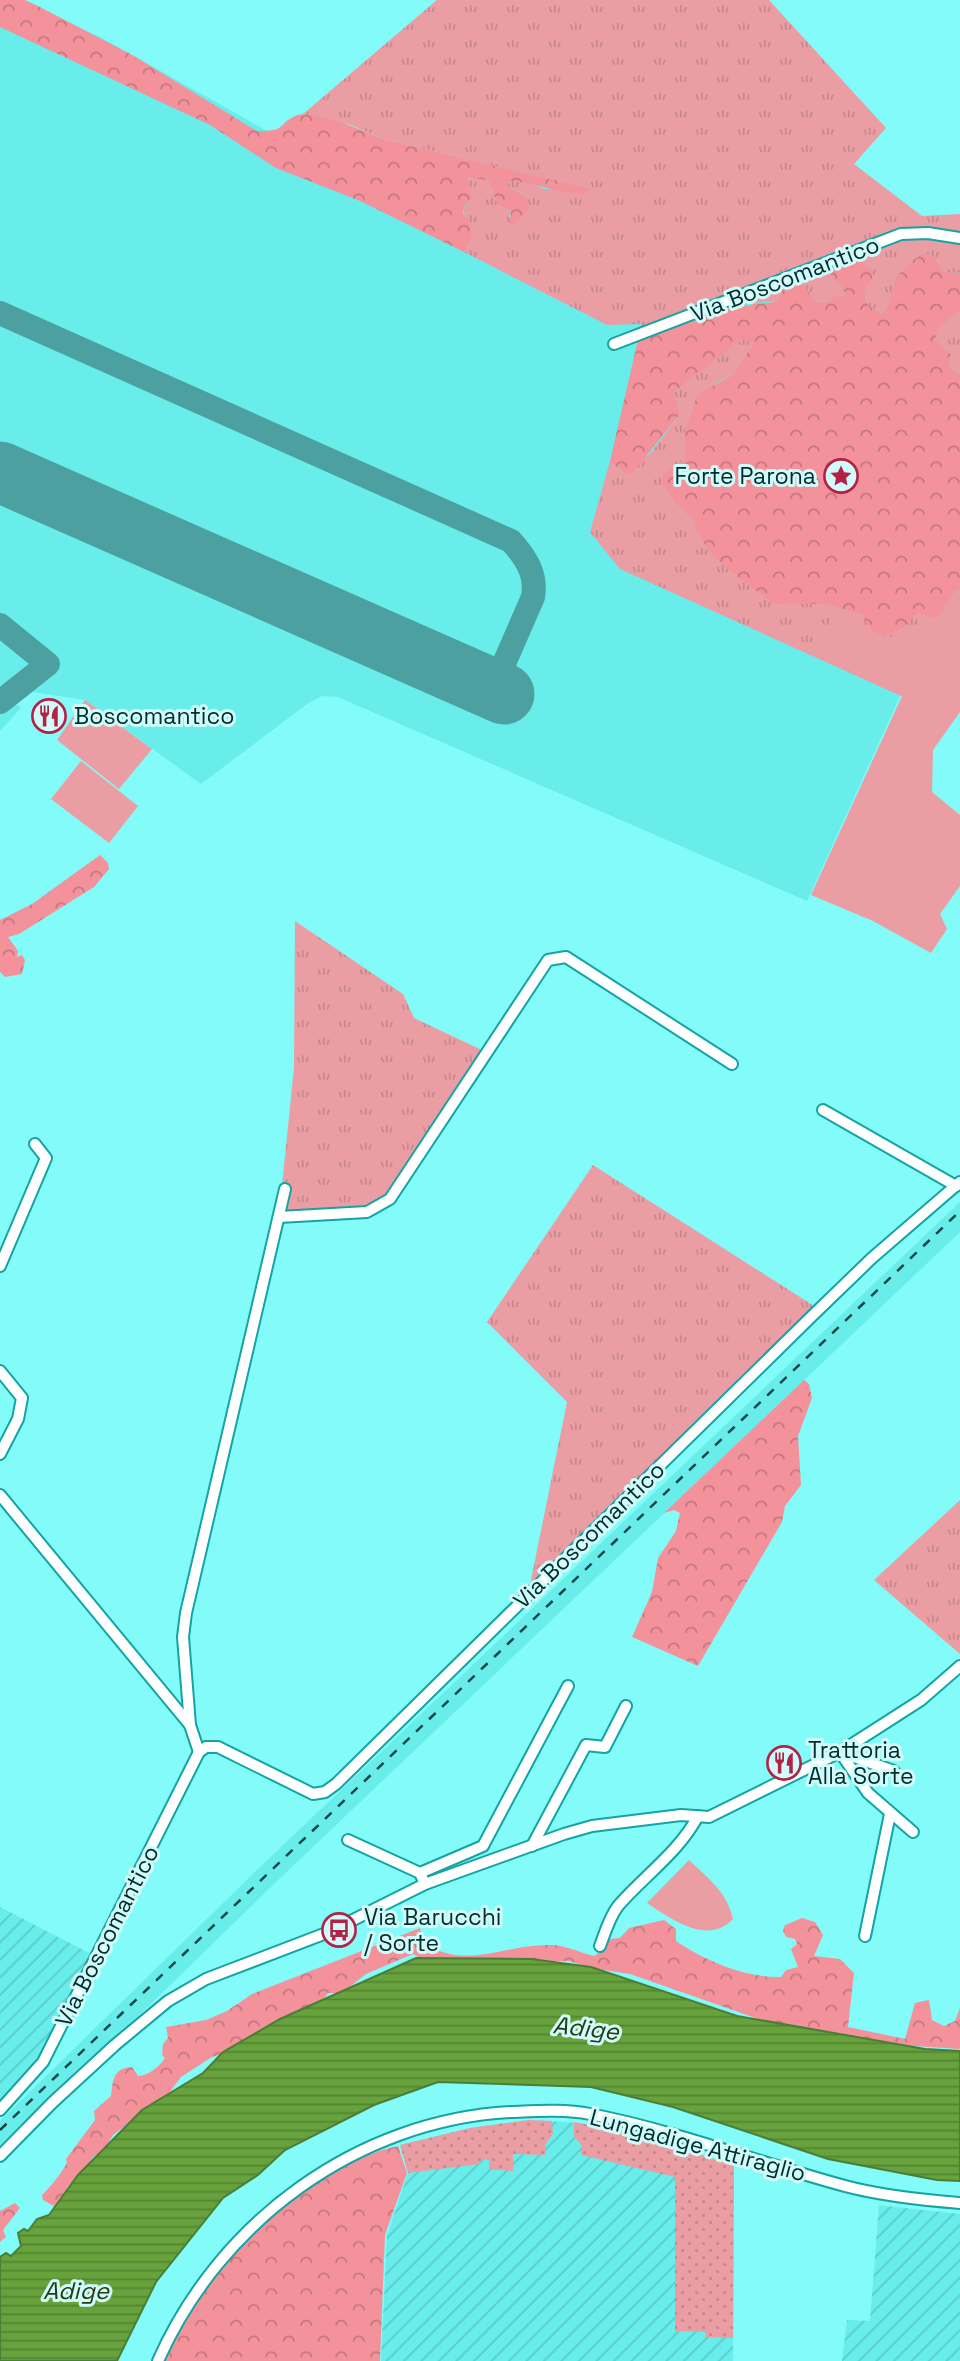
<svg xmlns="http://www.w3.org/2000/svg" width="960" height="2361" viewBox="0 0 960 2361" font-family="'Space Grotesk',sans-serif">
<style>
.built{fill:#68edeb}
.industrial{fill:url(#industrial-furrows)}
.grass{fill:url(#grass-tufts)}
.forest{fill:url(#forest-crowns)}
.park{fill:#ea9ea4}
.garden{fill:url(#garden-dots)}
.water{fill:url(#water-rules);stroke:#497e37;stroke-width:2}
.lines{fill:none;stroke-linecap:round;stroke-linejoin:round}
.taxiway{stroke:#4ca1a0;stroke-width:24}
.runway{stroke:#4ca1a0;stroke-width:61}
.minor-casing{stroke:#13a4a3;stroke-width:14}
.minor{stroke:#fff;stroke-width:10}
.rail{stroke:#144747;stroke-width:2.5;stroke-dasharray:9 9;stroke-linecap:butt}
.labels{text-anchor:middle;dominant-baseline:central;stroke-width:6;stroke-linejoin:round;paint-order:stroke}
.street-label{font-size:23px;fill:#022b2b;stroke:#d1fbfa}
.poi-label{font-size:23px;fill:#022b2b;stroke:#d1fbfa;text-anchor:start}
.water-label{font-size:24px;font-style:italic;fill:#243b13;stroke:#d1fbfa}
</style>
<defs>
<pattern id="industrial-furrows" width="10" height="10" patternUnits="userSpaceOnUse" patternTransform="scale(1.75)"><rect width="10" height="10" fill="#68edeb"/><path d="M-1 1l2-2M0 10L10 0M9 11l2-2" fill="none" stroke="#59cbca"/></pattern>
<pattern id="grass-tufts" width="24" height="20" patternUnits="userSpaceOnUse" patternTransform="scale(1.75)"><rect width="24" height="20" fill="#ea9ea4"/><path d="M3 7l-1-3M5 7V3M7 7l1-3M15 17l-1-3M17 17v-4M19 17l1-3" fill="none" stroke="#c7888d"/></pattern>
<pattern id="forest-crowns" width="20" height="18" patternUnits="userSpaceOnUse" patternTransform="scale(1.75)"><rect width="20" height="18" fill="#f4929c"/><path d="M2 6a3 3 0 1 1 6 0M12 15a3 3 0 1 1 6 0" fill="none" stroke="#c3777f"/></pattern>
<pattern id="garden-dots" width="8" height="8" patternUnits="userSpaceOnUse" patternTransform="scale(1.75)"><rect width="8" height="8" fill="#ea9ea4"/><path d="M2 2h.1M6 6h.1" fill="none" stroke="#c7888d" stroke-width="1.8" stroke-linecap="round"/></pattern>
<pattern id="water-rules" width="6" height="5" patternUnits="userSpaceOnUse" patternTransform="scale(1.75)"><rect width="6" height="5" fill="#67a23c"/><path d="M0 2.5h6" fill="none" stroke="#538433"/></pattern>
</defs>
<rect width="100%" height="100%" fill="#83fbf9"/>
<g class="built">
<path d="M0 0H22L102 38 274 135 960 227V600L902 692 807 901 338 697 322 696 307 704 201 784 85 700 33 692 16 704 21 708 0 731Z"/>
<path d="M960 1202V1232L275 1883 0 2151V2121L260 1867Z"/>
</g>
<g class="industrial">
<path d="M0 1907 93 1955 34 2067 0 2100Z"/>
<path d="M529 2120 580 2123 651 2137 734 2166 733 2361H381L387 2235 408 2173 400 2145 470 2128Z"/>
<path d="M879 2205 960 2214V2361H842L847 2320 870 2321Z"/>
</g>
<g class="grass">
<path d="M437 0H769L886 128 854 164 922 216 960 214V273L945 272 933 256 924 253C913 259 904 267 897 277 889 289 893 305 881 314L867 304 865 287 872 280 833 279 845 290V297L830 303H816L804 286 785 281 777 301 742 304 700 317 695 322H681L651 335 640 331 641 324 607 325 464 252 472 239 463 208 468 203 467 178 488 180 498 205 511 211 509 218 525 195 505 186 510 181 531 182 544 189H589L380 138 351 125 303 114Z"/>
<path d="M960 310V376L949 365 950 355 935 339 940 328Z"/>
<path d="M743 339 755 343 734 374 718 382 696 399 685 429V459L664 473 677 505 693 521 707 547 724 566 799 602 824 604 863 615 917 613 939 616 960 585V615L901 696 620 569 590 532 610 461 624 473 651 453 680 414 674 392Z"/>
<path d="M295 921 403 994 414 1018 484 1051 388 1198 362 1208 279 1216 294 1067Z"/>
<path d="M593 1165 814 1306 530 1585 567 1402 487 1322Z"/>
<path d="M960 1500V1654L874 1580Z"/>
</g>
<g class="forest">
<path d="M0 0H25L38 6 134 56 257 131C288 131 275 126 295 116 311 108 364 131 380 138L590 189 585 194C558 194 536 182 510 181L506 186 524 195 530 208 516 223 510 225 511 211 498 205 488 180 467 178 472 197 463 208V214L469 219 472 239 464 252 360 201 276 168 210 125 0 27Z"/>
<path d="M924 253 933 256 945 272 960 273V310L940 328 935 339 951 355 949 365 960 376V585L939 616 934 618 917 613C902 633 873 649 863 615L824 604 772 603 724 566 706 547 693 521 677 505 661 481 664 473 685 459V429L696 399 702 392 734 374 754 343 743 339 674 392 680 414 632 474 624 473 610 461 640 331 651 335 681 322H695L737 300 749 306C759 301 767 305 777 301L785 281 792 279 804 286 816 303H830L834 296 845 297V290L833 279 830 264 858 259 873 271 872 280 865 287 867 304 881 314C893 305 889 288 897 277 904 267 913 259 924 253Z"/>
<path d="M100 855 108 863 109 869 94 887 19 934 8 937 18 951 17 957 22 955 25 960 22 974 5 977 0 972V920L32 904Z"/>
<path d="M804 1380 809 1384 812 1398 798 1436 801 1485 785 1506 782 1522 698 1666 632 1637 652 1592 658 1558 676 1531 680 1513 674 1510 664 1513Z"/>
<path d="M802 1918 815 1922 823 1935 814 1956 840 1959 854 1973 848 2027 905 2039 915 2003 929 2000 932 2020 944 2026 955 2021 960 2008V2049L898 2045 770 2023 630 1974 591 1968 569 1961H426L413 1954 366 1974 342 1993H328L322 2001 241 2048 212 2057 181 2077 169 2093 113 2135 104 2151 93 2157 80 2177 68 2186 59 2209 43 2200 42 2195C53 2184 59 2176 67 2163L66 2159 95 2120 94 2111 111 2096C113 2082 112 2068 132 2067L138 2076C148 2076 160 2066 165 2058L162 2055 163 2044 168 2038 166 2027 206 2020 227 2011 252 1994 420 1928 423 1942C464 1971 502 1945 548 1945 564 1944 580 1953 595 1956L610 1939 620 1938 629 1928 664 1920 676 1929V1941C705 1961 746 1978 781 1977L786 1970 798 1967 791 1949 797 1944 795 1939 786 1937 783 1931 785 1925Z"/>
<path d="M398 2146 407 2173 385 2235 380 2361H165C208 2268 294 2170 398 2146Z"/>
<path d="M15 2203 20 2208 3 2230 6 2237 0 2242V2211Z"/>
</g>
<g class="park">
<path d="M960 591V712L933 750 932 792 960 815V886L940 914 947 929 931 953 873 921 811 895 902 696 813 655 836 608 877 636 890 637 934 621Z"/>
<path d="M85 700 152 749 119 789 57 740Z"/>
<path d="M81 761 138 806 109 843 51 799Z"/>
<path d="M689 1860C709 1879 727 1892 733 1919 708 1946 671 1919 647 1903Z"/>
</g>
<g class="garden">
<path d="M529 2120 552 2121 553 2134 545 2145 546 2155 513 2154V2171L489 2169V2160L481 2159 480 2164 408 2173 400 2145 470 2128Z"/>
<path d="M574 2122 651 2137 734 2166 733 2338 706 2337 705 2332 675 2331V2177L581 2155 582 2146 574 2136Z"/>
</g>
<path class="water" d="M416 1958 531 1959 591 1967 737 2016 925 2049 960 2051V2181L937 2180 828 2159 673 2107 591 2087 438 2082 374 2105 285 2150 258 2175 223 2198 156 2282 117 2361H0V2257L6 2253 11 2256 21 2246 18 2233 24 2229 28 2231 37 2219 49 2215 78 2175 142 2110 203 2073 223 2052 280 2019Z"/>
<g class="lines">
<g class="taxiway">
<path d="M0 313 511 541C526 558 537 574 533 597L493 689"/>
<path d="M0 625 48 664 0 702"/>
</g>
<path class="runway" d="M0 472 504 694"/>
<g class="minor-casing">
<g id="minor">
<path d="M614 344 901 234 928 233 960 238"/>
<path d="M823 1110 956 1186"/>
<path d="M279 1217 367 1212 390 1199 548 960 566 957 732 1064"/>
<path d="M0 1266 46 1158 35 1144"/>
<path d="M0 1371 22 1398 18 1419 0 1454"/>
<path d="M0 1495 190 1725 199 1752"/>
<path d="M190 1725 183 1637 186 1613 285 1189"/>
<path d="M840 1752 868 1793 913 1832"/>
<path d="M840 1752 894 1771"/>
<path d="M348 1840 420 1873"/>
<path d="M532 1846 586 1745 605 1747 626 1706"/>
<path d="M425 1884 420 1873 483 1846 568 1686"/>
<path d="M865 1936 890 1814"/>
<path d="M600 1946C605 1933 609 1918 618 1906 644 1876 679 1852 698 1816"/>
<path d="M0 2110 43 2062 199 1752 206 1747H218L313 1794 325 1792 336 1784 810 1318 872 1258 960 1182"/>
<path d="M0 2156 52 2103 115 2045 168 2001 206 1979 329 1932 425 1884 564 1834 592 1826 681 1815 709 1817 840 1752 921 1700 960 1666"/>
<path d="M158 2361C220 2221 358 2120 511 2112 536 2111 566 2109 590 2114 677 2131 760 2163 845 2186 882 2196 922 2200 960 2203"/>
</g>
</g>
<use href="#minor" class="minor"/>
<path class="rail" d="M0 2130 960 1211"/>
</g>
<defs>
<g id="sight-ring" transform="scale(1.75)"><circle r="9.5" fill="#d1fbfa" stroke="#b32144" stroke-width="1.5"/><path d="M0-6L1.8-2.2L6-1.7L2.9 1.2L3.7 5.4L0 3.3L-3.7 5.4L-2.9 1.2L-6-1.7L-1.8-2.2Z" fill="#b32144"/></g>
<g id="restaurant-ring" transform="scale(1.75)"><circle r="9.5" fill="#d1fbfa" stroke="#b32144" stroke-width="1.5"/><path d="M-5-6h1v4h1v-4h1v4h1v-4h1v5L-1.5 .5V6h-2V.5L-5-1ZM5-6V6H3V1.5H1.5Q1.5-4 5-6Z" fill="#b32144"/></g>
<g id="bus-ring" transform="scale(1.75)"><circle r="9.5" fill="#d1fbfa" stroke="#b32144" stroke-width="1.5"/><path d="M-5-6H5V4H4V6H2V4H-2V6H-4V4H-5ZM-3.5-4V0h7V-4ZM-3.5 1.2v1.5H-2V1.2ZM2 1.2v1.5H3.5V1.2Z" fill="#b32144"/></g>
</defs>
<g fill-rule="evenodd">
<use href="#sight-ring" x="841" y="476"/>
<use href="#restaurant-ring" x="49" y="716"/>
<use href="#restaurant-ring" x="784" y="1763"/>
<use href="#bus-ring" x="339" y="1930"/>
</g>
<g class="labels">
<g class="street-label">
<text transform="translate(785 279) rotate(-21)">Via Boscomantico</text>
<text transform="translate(589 1535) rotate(-44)">Via Boscomantico</text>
<text transform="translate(107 1936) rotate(-63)">Via Boscomantico</text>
<text transform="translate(698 2145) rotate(15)">Lungadige Attiraglio</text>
</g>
<g class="poi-label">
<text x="816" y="476" text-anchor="end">Forte Parona</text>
<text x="74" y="716">Boscomantico</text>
<text x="808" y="1750">Trattoria<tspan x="808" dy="26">Alla Sorte</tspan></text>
<text x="364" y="1917">Via Barucchi<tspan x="364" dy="26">/ Sorte</tspan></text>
</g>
<g class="water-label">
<text transform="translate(586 2028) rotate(6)">Adige</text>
<text x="76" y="2290">Adige</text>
</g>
</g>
</svg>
